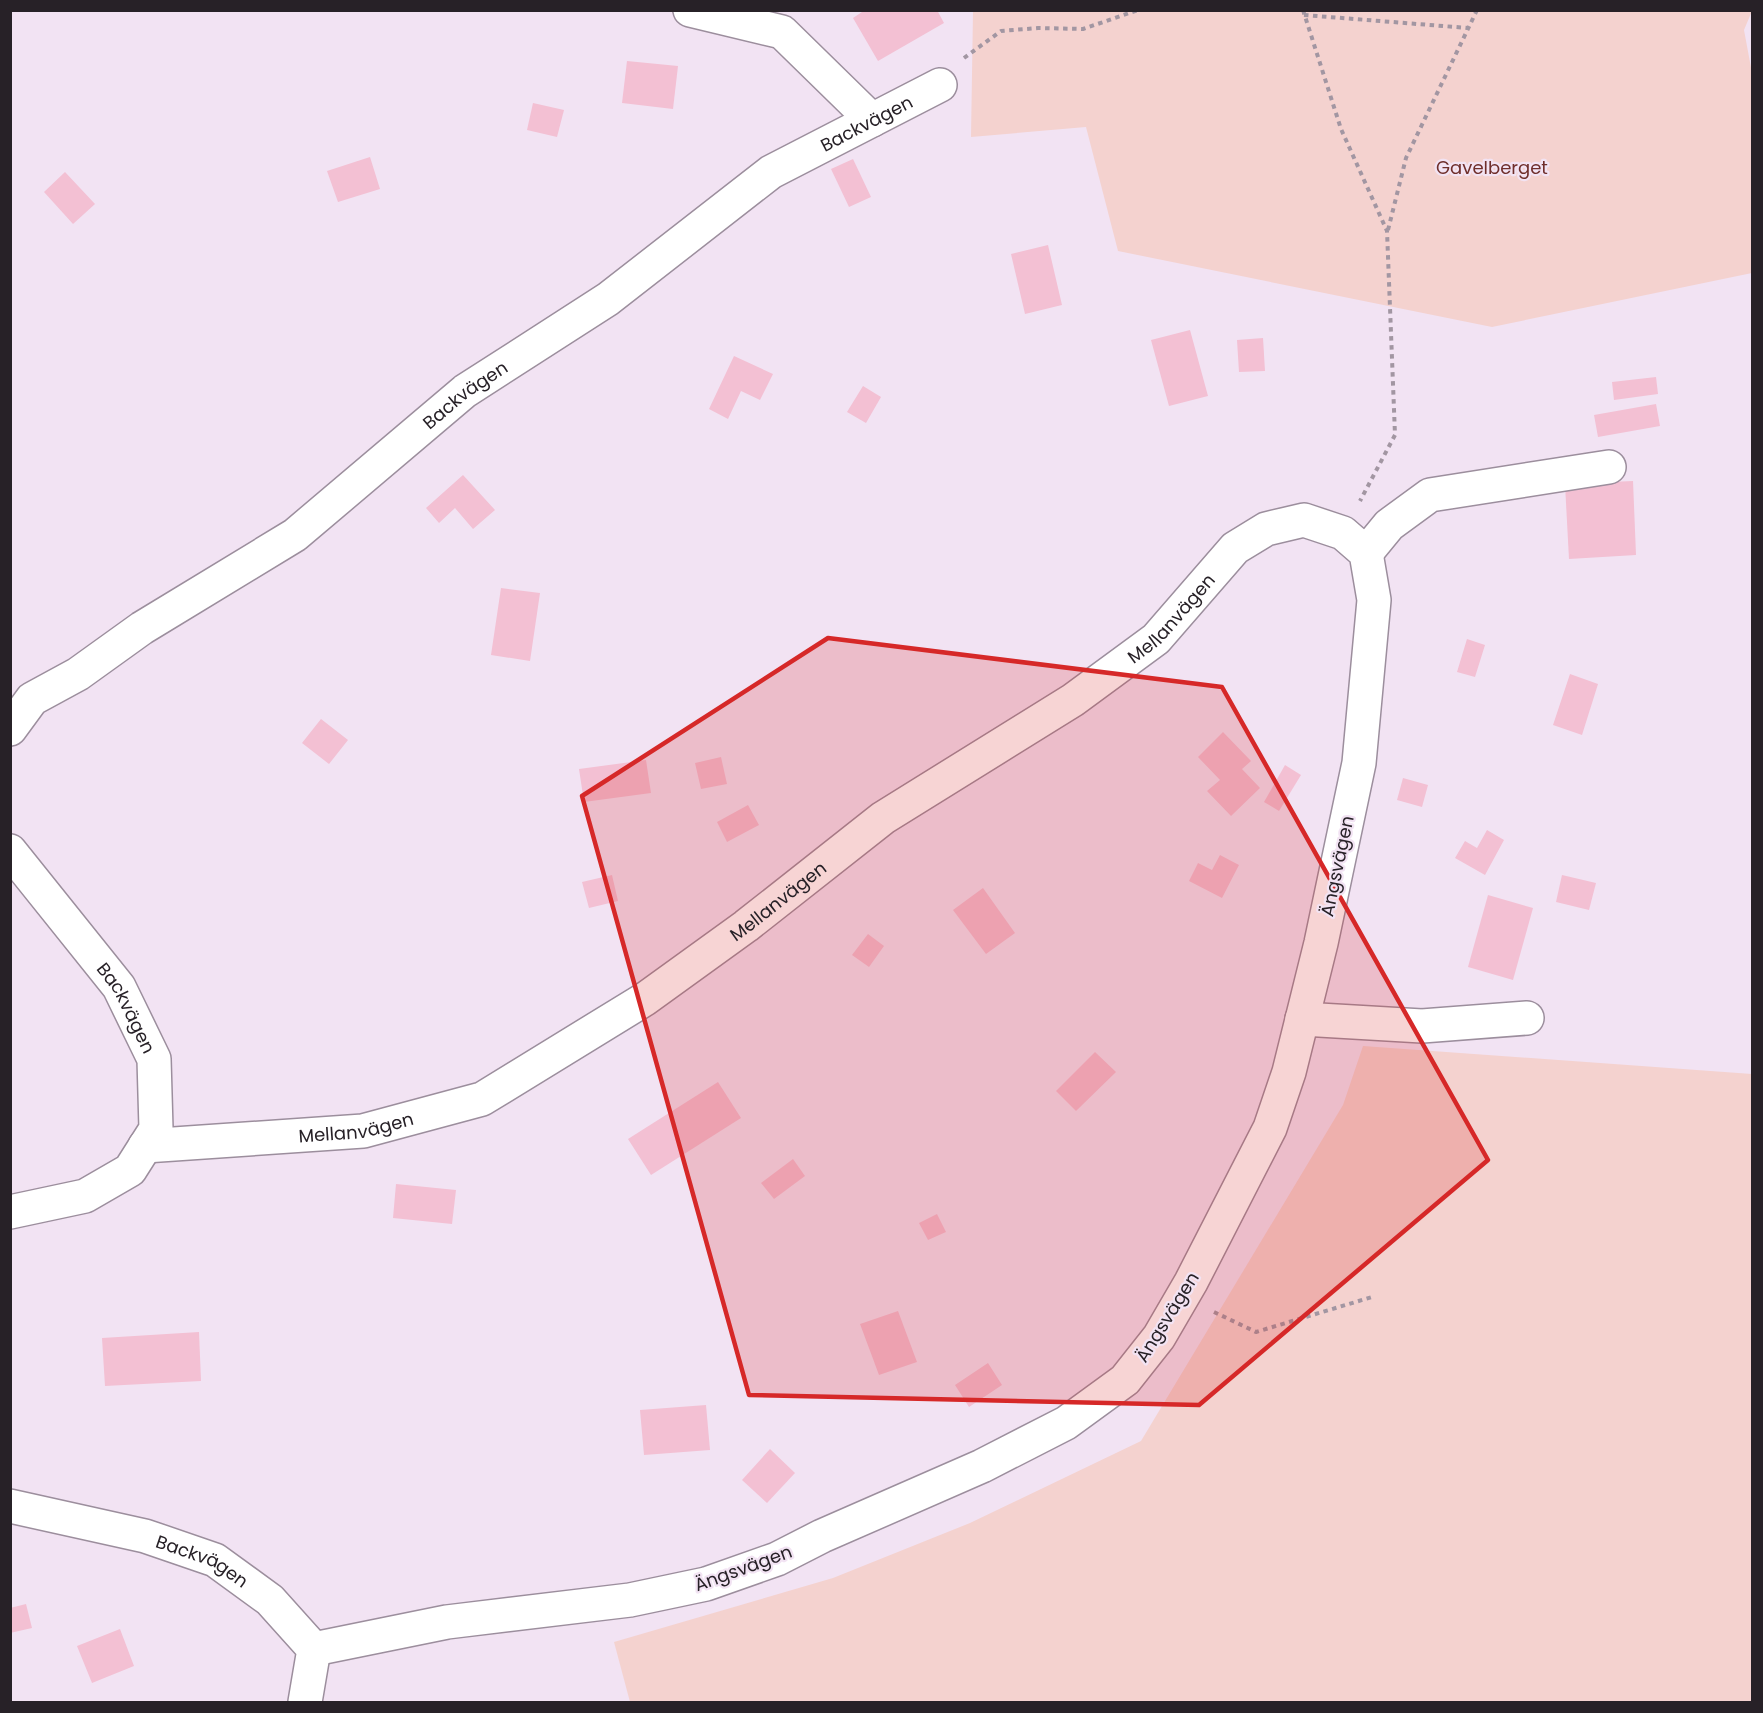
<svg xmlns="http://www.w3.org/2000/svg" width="1763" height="1713" viewBox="0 0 1763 1713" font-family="Poppins,sans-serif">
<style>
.green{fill:#f4d2cf}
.building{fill:#f3c0d3}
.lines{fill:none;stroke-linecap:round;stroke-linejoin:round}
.minor-casing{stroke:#9c8e9d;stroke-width:36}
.path{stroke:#a296a2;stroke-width:4;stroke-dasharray:4.5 4.5;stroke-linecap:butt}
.minor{stroke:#fff;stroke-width:33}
.marked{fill:#d62828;fill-opacity:0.2;stroke:#d62828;stroke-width:4.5;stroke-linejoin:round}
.labels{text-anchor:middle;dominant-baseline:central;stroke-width:4.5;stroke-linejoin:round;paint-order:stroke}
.street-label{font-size:18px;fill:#272127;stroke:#f2e3f3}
.park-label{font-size:18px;fill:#6f2e2b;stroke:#f2e3f3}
</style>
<rect width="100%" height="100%" fill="#f2e3f3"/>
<g class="green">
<path d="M973 11H1752L1744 30 1752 73V273L1492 327 1118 251 1086 127 971 137Z"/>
<path d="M1363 1046 1752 1074V1702H630L614 1642 833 1578 970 1523 1141 1441 1343 1105Z"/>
</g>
<g class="building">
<path d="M865 10H937L944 23 878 61 853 18Z"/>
<path d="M627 61 678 66 673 109 622 103Z"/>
<path d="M533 103 564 110 557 137 527 130Z"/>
<path d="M370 157 380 189 338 202 327 171Z"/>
<path d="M853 159 871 197 849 207 831 169Z"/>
<path d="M65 172 95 204 73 224 44 192Z"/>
<path d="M1048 245 1062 305 1025 314 1011 254Z"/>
<path d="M1190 330 1208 396 1169 406 1151 340Z"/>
<path d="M1263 338 1265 371 1239 372 1237 340Z"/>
<path d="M734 356 773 374 760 400 741 391 728 419 709 409Z"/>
<path d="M1656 377 1658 394 1614 400 1612 382Z"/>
<path d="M863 386 881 397 866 423 847 412Z"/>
<path d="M1656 404 1660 426 1598 437 1594 415Z"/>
<path d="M463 475 495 510 473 529 455 508 439 523 426 508Z"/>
<path d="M1633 481 1636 555 1569 559 1565 484Z"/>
<path d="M501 588 540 593 530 661 491 655Z"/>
<path d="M1467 639 1485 645 1475 677 1457 672Z"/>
<path d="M1570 674 1598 684 1582 735 1553 725Z"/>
<path d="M321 719 348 740 329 764 302 743Z"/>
<path d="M1223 732 1251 761 1242 769 1260 788 1231 816 1207 791 1220 780 1198 757Z"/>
<path d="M721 757 727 784 701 789 695 763Z"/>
<path d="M646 760 651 793 584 802 579 769Z"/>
<path d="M1285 765 1301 775 1279 811 1264 802Z"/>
<path d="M1403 778 1428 785 1422 807 1397 800Z"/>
<path d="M748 805 759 825 727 842 717 822Z"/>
<path d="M1487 830 1504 840 1485 875 1455 858 1465 841 1477 848Z"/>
<path d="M1220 855 1239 865 1222 898 1189 881 1198 863 1212 870Z"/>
<path d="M612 875 618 901 589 908 582 882Z"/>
<path d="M1562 875 1596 883 1589 910 1556 902Z"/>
<path d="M983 888 1015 933 986 954 953 910Z"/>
<path d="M1488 895 1533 908 1513 980 1468 967Z"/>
<path d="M868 934 884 946 869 967 852 955Z"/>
<path d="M1095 1052 1116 1072 1076 1111 1056 1091Z"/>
<path d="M718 1082 741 1118 651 1175 628 1139Z"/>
<path d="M793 1159 805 1176 774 1199 761 1183Z"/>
<path d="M396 1184 456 1190 452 1224 393 1218Z"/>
<path d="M937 1214 946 1232 928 1240 919 1223Z"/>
<path d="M898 1311 917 1362 879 1375 860 1324Z"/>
<path d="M199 1332 201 1381 105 1386 102 1338Z"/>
<path d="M988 1363 1002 1385 969 1407 955 1385Z"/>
<path d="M706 1405 710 1450 644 1455 640 1410Z"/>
<path d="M770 1449 795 1473 767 1503 742 1480Z"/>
<path d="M26 1604 32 1628 10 1633V1608Z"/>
<path d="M120 1629 134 1666 92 1683 77 1646Z"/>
</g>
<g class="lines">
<g class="minor-casing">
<g id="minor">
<path d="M690 10 782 32 872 120"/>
<path d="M1366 553 1389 525 1430 495 1609 467"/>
<path id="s1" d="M10 729 32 699 78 674 142 628 295 535 465 391 608 299 771 172 940 85"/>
<path id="s2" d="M10 851 119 987 154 1059 156 1129 130 1170 85 1196 10 1212"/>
<path d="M1302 1019 1422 1026 1527 1018"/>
<path id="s3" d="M145 1146 363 1131 482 1099 645 999 746 926 883 818 1073 700 1156 639 1235 548 1266 529 1304 520 1343 533 1366 553 1374 600 1359 763 1321 943 1289 1072 1270 1128 1191 1282 1159 1337 1125 1380 1066 1423 982 1466 822 1536 777 1559 706 1584 630 1600 447 1622 314 1649"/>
<path id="s4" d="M10 1506 145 1536 215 1560 270 1600 314 1649 305 1702"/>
</g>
</g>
<g class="path">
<path d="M1303 10 1341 129 1387 231 1395 435 1360 501"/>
<path d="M1304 15 1468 28"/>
<path d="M964 58 1001 31 1038 28 1083 29 1138 10"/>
<path d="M1388 230 1406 158 1477 10"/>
<path d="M1214 1312 1256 1332 1372 1297"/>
</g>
<use href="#minor" class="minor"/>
</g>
<path class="marked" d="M828 638 1222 687 1488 1160 1199 1405 749 1395 582 796Z"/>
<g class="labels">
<g class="street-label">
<text stroke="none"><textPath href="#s1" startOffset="1054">Backvägen</textPath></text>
<text stroke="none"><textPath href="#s1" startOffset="568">Backvägen</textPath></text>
<text stroke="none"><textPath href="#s3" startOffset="1184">Mellanvägen</textPath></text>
<text transform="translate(1337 866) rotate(-78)">Ängsvägen</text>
<text stroke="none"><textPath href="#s3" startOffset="698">Mellanvägen</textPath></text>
<text stroke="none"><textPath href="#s2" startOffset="196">Backvägen</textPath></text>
<text stroke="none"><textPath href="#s3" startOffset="212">Mellanvägen</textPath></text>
<text transform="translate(1167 1317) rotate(-58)">Ängsvägen</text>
<text stroke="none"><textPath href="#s4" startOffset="201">Backvägen</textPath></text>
<text transform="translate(743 1568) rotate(-20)">Ängsvägen</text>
</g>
<g class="park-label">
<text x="1492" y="167">Gavelberget</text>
</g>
</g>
<rect width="1763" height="1713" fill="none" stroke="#272127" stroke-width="24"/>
</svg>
